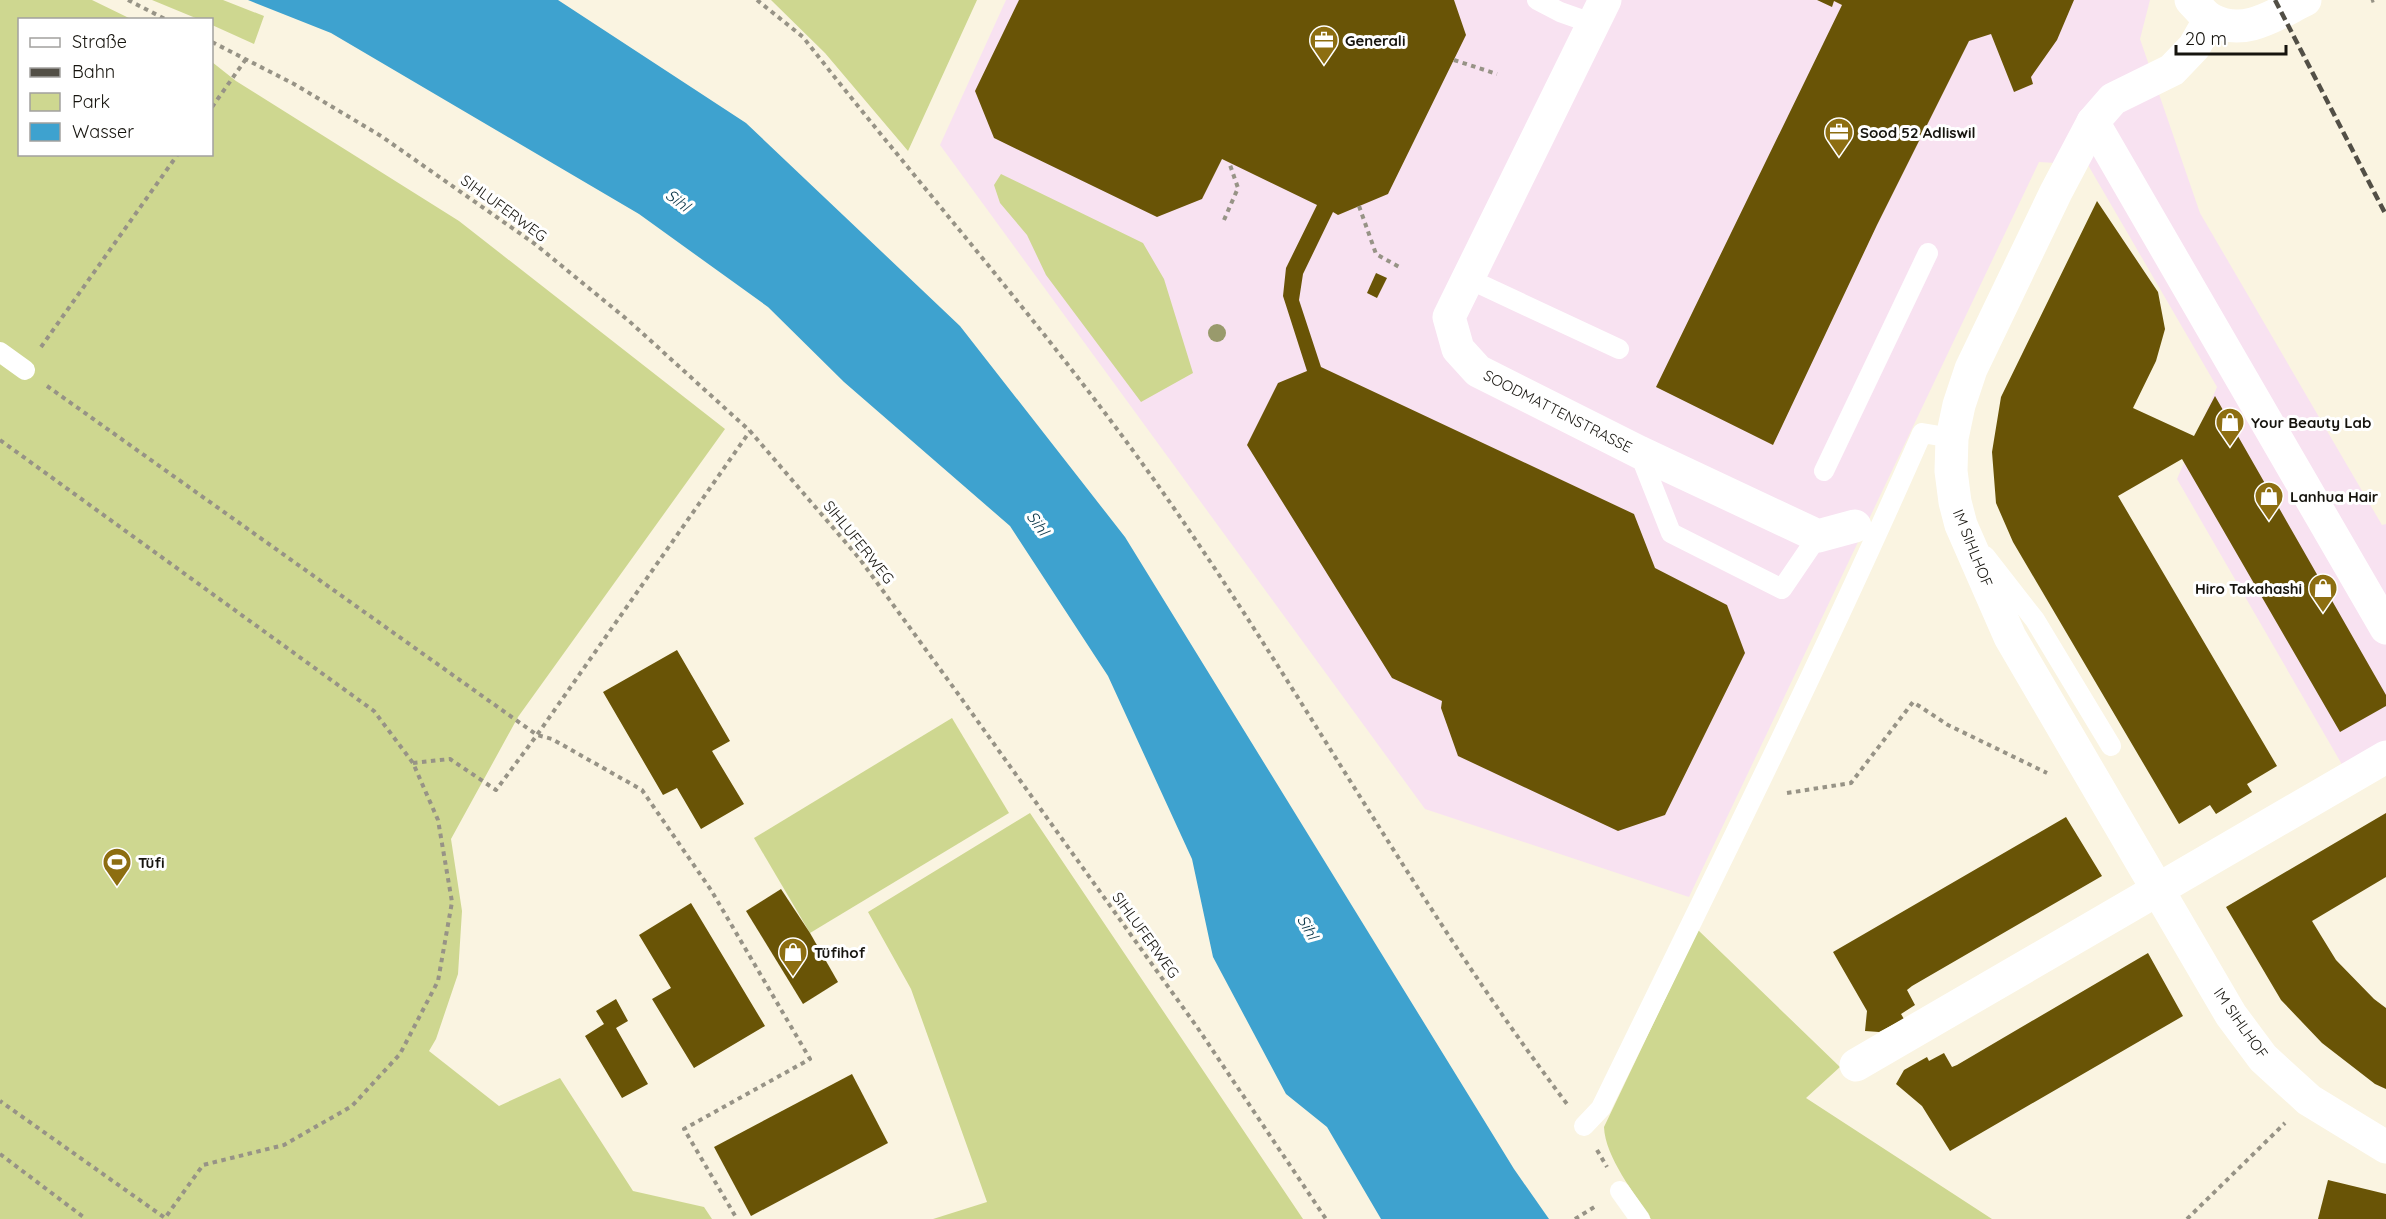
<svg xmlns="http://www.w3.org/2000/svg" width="2386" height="1219" viewBox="0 0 2386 1219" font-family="Quicksand,sans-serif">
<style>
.commercial{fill:#f8e2f1}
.green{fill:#ced790}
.water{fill:#3ea2cf}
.building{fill:#695406}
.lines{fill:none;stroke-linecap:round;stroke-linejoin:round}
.path{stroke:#979386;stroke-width:4;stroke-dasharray:4.5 4.5;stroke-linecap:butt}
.lane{stroke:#fff;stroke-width:20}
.street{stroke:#fff;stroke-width:33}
.rail{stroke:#524f46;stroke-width:4.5;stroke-dasharray:9 4.5;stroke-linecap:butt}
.tree{fill:#999a6c}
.labels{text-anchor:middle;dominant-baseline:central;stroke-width:6;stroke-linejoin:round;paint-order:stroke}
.poi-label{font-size:15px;font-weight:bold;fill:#16140e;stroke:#fff;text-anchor:start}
.street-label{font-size:15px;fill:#16140e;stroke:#fff}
.water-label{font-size:16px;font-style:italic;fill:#0b374a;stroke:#fff}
</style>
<rect width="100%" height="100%" fill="#faf4e1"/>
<path class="commercial" d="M1006 0H2150L2140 39 2200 213 2382 525 2386 524V745L2344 768 2177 479 2217 387 2088 165 2039 162 1689 897 1425 809 940 145Z"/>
<g class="green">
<path d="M0 0H92L131 19 20 20V154H212V62L236 81 459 221 725 429 518 717 451 839 462 911 458 974 436 1039 429 1051 499 1106 560 1078 633 1191 704 1207 712 1219H0Z"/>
<path d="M152 0H223L264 16 254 44 212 25V20L198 19Z"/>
<path d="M771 0H977L908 151 825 53Z"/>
<path d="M1001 174 1143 243 1164 279 1193 373 1141 402 1046 275 1027 235 1000 203 994 185Z"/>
<path d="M952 718 1009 813 810 933 754 838Z"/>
<path d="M1030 813 1303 1219H933L987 1202 911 989 868 912Z"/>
<path d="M1698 930 1840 1067 1806 1098 1992 1219H1651C1635 1194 1605 1157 1604 1127Z"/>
</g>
<path class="water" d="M248 0H558L746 123 960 326 1125 537 1514 1169 1549 1219H1381L1327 1127 1286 1094 1213 957 1192 859 1108 676 1010 526 844 382 768 307 639 214 331 33Z"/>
<g class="building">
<path d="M1019 0H1454L1466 35 1388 194 1338 215 1333 212 1303 274 1299 300 1321 367 1634 514 1655 568 1727 605 1745 653 1665 815 1618 831 1458 756 1441 708 1442 701 1392 678 1247 445 1278 383 1307 371 1283 296 1286 268 1317 205 1222 159 1202 199 1157 217 994 138 975 91Z"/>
<path d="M1817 0H2074L2057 40 2031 77 2033 84 2014 92 1991 34 1969 41 1877 225 1773 445 1656 387 1842 5 1834 1 1832 7Z"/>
<path d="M2097 201 2158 292 2165 329 2156 361 2133 408 2194 436 2215 396 2386 695V706L2340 732 2182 459 2118 496 2277 766 2247 784 2252 792 2216 814 2210 805 2179 824 2013 542 1996 503 1992 452 2001 397Z"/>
<path d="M1376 273 1387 278 1377 298 1367 293Z"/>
<path d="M677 650 730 741 712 751 744 804 701 829 677 788 663 795 603 692Z"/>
<path d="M2386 813V877L2312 921 2336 960 2374 999 2386 1008V1089L2375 1084 2322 1043 2281 1000 2226 907Z"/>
<path d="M2066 817 2102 876 1912 986 1907 990 1915 1005 1901 1014 1904 1019 1879 1032 1865 1031 1867 1011 1833 952Z"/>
<path d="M781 889 810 933 838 982 803 1004 746 911Z"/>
<path d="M691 903 765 1026 694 1068 652 999 671 988 639 935Z"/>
<path d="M2148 953 2183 1016 1950 1151 1922 1106 1896 1084 1904 1070 1927 1057 1929 1061 1944 1053 1952 1067 1957 1065Z"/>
<path d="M616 999 628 1021 616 1028 648 1084 622 1098 585 1036 604 1024 596 1011Z"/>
<path d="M852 1074 888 1143 751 1216 714 1147Z"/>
<path d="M2328 1180 2386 1194V1219H2318Z"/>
</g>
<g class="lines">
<g class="path">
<path d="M128 0 167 20"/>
<path d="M757 0 803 37C925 193 1058 341 1171 504 1308 701 1422 913 1567 1104"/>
<path d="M2371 1 2374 0"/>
<path d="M212 42 294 84 381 136 535 244 629 321 750 431 859 558 956 691 1197 1027 1326 1219"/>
<path d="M1454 60 1497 74"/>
<path d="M212 107 246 59"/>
<path d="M1359 206 1376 254 1401 268"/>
<path d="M1224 220 1238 188 1229 162"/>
<path d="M41 347 178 154"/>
<path d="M47 386 537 735 552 739 642 790 711 890 810 1059 684 1129 737 1219"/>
<path d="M0 440 374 711 413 763 438 820 452 902 438 981 400 1054 352 1106 284 1145 203 1165 165 1218 0 1101"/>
<path d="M413 763 450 759 496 790 537 735 750 431"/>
<path d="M1787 793 1851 783 1913 702 1948 725 2047 773"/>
<path d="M1597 1150 1607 1167"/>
<path d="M0 1154 86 1219"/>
<path d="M1575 1219 1596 1206"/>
<path d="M2187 1219 2285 1123"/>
</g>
<g class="lane">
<path d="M1537 0 1560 12 1594 24"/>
<path d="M1469 279 1619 349"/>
<path d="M0 352 25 370"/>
<path d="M1639 452 1671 533 1782 589 1818 536"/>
<path d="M1824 471 1928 253"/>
<path d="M1985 556 2035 620 2111 746"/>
<path d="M1584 1126 1601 1108C1710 884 1822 661 1922 433L1952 438"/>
<path d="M1620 1191 1640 1219"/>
</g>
<g class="street">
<path d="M1605 0 1449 317 1458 349 1478 371 1639 452 1818 536 1855 526"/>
<path d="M2191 0C2197 6 2204 16 2212 20 2245 37 2276 14 2305 0"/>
<path d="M2210 19 2194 47 2172 70 2113 99 2093 122 2056 192 1971 369 1959 405 1952 438 1951 471 1955 502 1961 525 2010 637 2231 1015 2263 1058 2309 1100 2386 1147"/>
<path d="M2093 122 2386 628"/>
<path d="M1856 1065 2386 757"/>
</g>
<path class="rail" d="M2275 0 2386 215"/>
</g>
<circle class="tree" cx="1217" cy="333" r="9"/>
<defs>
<g id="office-pin" transform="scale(1.5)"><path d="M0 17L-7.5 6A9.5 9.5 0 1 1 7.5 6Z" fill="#8d6e11" stroke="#fff"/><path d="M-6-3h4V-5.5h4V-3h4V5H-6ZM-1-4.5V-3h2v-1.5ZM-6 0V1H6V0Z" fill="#fff"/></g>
<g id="shop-pin" transform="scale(1.5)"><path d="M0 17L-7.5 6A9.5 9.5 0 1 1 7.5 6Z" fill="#8d6e11" stroke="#fff"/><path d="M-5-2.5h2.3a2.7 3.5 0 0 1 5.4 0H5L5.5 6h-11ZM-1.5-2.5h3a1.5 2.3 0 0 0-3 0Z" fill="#fff"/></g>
<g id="stadium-pin" transform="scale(1.5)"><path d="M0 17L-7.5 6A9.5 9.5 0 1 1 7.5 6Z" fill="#8d6e11" stroke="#fff"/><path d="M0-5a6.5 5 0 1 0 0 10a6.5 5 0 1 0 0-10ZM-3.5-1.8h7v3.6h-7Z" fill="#fff"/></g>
</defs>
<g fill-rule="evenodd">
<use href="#office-pin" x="1324" y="40"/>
<use href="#office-pin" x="1839" y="132"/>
<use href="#shop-pin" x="2230" y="422"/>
<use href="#shop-pin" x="2269" y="496"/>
<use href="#shop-pin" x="2323" y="588"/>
<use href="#stadium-pin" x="117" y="862"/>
<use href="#shop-pin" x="793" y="952"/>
</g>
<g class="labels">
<g class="poi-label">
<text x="1345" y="40">Generali</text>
<text x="1860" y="132">Sood 52 Adliswil</text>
<text x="2251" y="422">Your Beauty Lab</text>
<text x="2290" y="496">Lanhua Hair</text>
<text x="2302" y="588" text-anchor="end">Hiro Takahashi</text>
<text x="138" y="862">Tüfi</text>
<text x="814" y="952">Tüfihof</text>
</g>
<g class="street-label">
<text transform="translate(504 208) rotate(36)">SIHLUFERWEG</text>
<text transform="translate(1558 411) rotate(27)">SOODMATTENSTRASSE</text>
<text transform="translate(859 542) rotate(51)">SIHLUFERWEG</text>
<text transform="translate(1973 548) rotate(68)">IM SIHLHOF</text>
<text transform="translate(1146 935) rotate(54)">SIHLUFERWEG</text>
<text transform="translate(2241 1023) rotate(55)">IM SIHLHOF</text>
</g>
<g class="water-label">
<text transform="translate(678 200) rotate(37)">Sihl</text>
<text transform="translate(1038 523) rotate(54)">Sihl</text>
<text transform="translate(1308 927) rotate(60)">Sihl</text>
</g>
</g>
<rect x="18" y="18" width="195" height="138" fill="#ffffff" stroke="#a2a19f" stroke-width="1.5"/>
<rect x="30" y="38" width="30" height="9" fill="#ffffff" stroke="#a2a19f" stroke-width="1.5"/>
<text x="72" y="48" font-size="18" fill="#16140e">Straße</text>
<rect x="30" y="68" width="30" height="9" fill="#524f46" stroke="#a2a19f" stroke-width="1.5"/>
<text x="72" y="78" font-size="18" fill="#16140e">Bahn</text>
<rect x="30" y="93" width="30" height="18" fill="#ced790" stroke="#a2a19f" stroke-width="1.5"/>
<text x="72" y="108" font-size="18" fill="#16140e">Park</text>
<rect x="30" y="123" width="30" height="18" fill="#3ea2cf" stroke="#a2a19f" stroke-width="1.5"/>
<text x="72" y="138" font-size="18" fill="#16140e">Wasser</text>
<path d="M2176 45v9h110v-9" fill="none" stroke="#16140e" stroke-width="3"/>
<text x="2185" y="45" font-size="18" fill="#16140e" stroke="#ffffff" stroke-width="4.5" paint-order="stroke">20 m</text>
</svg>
